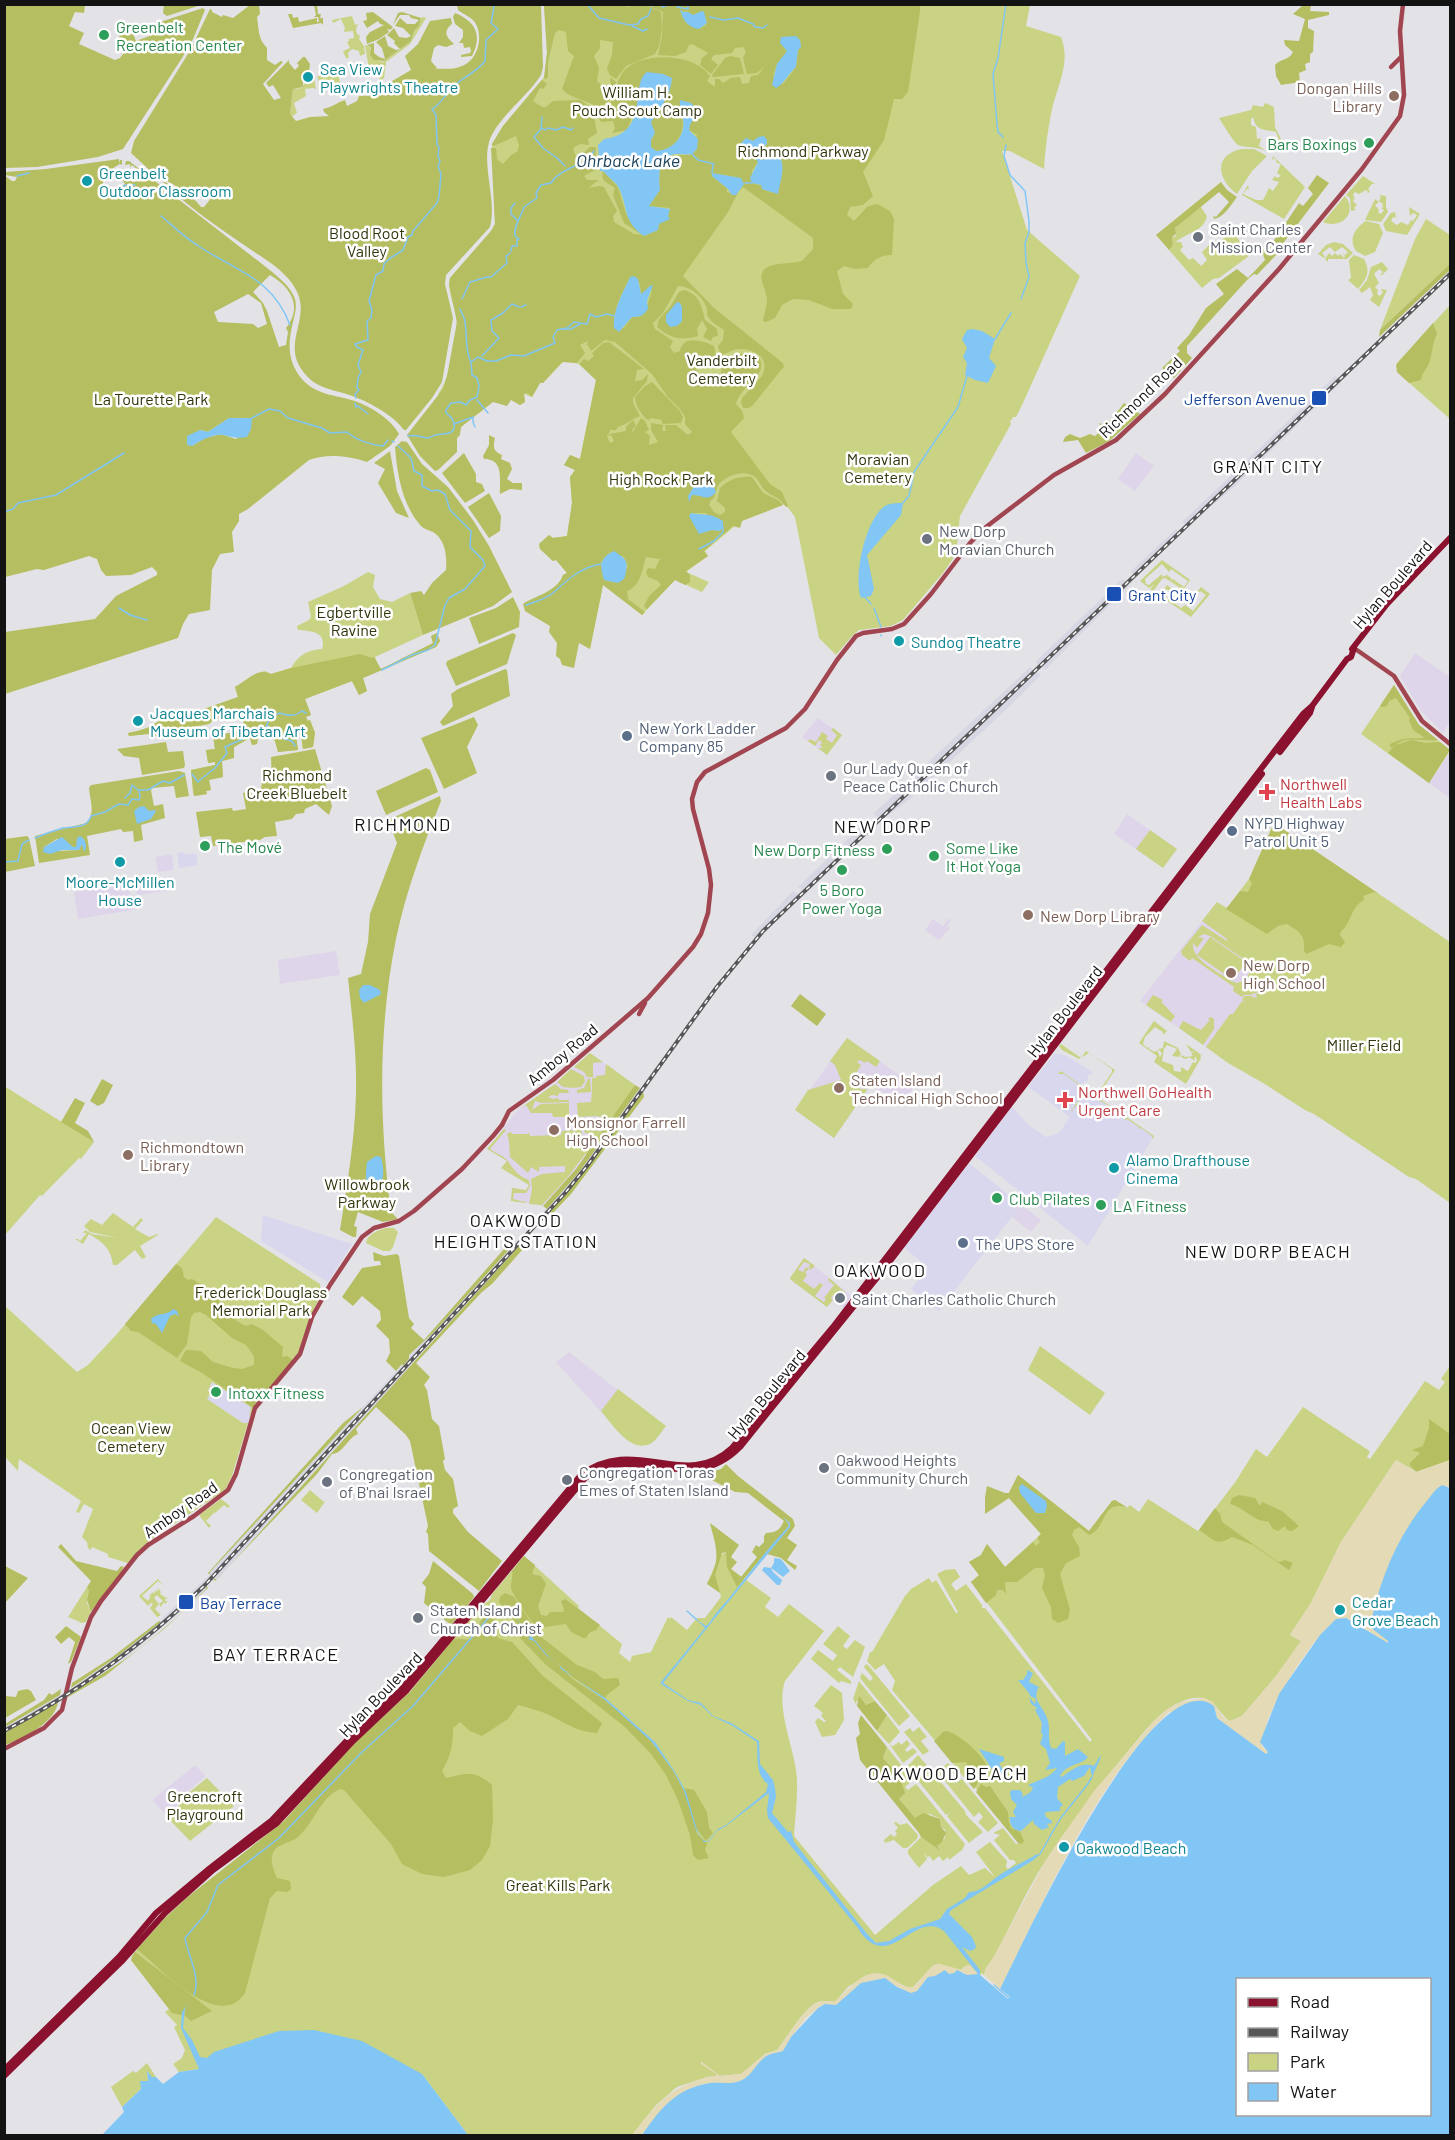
<svg xmlns="http://www.w3.org/2000/svg" width="1455" height="2140" viewBox="0 0 1455 2140" font-family="Barlow,sans-serif">
<style>
.commercial{fill:#d9d7ed}
.built{fill:#d6d7e2}
.education{fill:#dfd5ea}
.green{fill:#c9d383;fill-rule:evenodd}
.forest{fill:#b5be60;fill-rule:evenodd}
.sand{fill:#e4dab5}
.water{fill:#81c6f4;fill-rule:evenodd}
.lines{fill:none;stroke-linecap:round;stroke-linejoin:round}
.stream{stroke:#81c6f4;stroke-width:1.5}
.secondary{stroke:#a14550;stroke-width:4.5}
.primary{stroke:#8b122f;stroke-width:6}
.rail-casing{stroke:#575759;stroke-width:4}
.rail{stroke:#fff;stroke-width:1.5;stroke-dasharray:4.5;stroke-linecap:butt}
.leisure-dot{fill:#2e9e5b;stroke:#fff;stroke-width:2}
.culture-dot{fill:#0f9aa8;stroke:#fff;stroke-width:2}
.education-dot{fill:#8d6e63;stroke:#fff;stroke-width:2}
.worship-dot{fill:#6b7280;stroke:#fff;stroke-width:2}
.transit-dot{fill:#1a4fb4;stroke:#fff;stroke-width:2}
.service-dot{fill:#5c6f8a;stroke:#fff;stroke-width:2}
.health-dot{fill:#e0444e;stroke:#fff;stroke-width:2}
.labels{text-anchor:middle;dominant-baseline:central;stroke-width:5;stroke-linejoin:round;paint-order:stroke}
.leisure-label{font-size:16px;fill:#27864d;stroke:#fff;text-anchor:start}
.culture-label{font-size:16px;fill:#0d838f;stroke:#fff;text-anchor:start}
.education-label{font-size:16px;fill:#785e54;stroke:#fff;text-anchor:start}
.park-label{font-size:16px;fill:#32350c;stroke:#fff}
.worship-label{font-size:16px;fill:#5b616d;stroke:#fff;text-anchor:start}
.street-label{font-size:16px;fill:#131314;stroke:#fff}
.transit-label{font-size:16px;fill:#164399;stroke:#fff;text-anchor:start}
.service-label{font-size:16px;fill:#4e5e75;stroke:#fff;text-anchor:start}
.health-label{font-size:16px;fill:#be3a42;stroke:#fff;text-anchor:start}
.water-label{font-size:18px;font-style:italic;fill:#1f445d;stroke:#fff}
.neighbourhood-label{font-size:18px;letter-spacing:1.5px;fill:#131314;stroke:#fff}
</style>
<rect width="100%" height="100%" fill="#e3e3e7"/>
<g class="commercial">
<path d="M184 852 185 855 196 853 198 865 179 868 177 853Z"/>
<path d="M1055 1053 1067 1056 1094 1073 1088 1075 1087 1083 1085 1081 1082 1085 1076 1083 1154 1136 1088 1246 975 1156 1012 1107 1029 1125 1046 1137 1059 1133 1070 1117 1028 1087Z"/>
<path d="M969 1163 1021 1205 939 1311 911 1289 928 1267 904 1248Z"/>
<path d="M263 1215 352 1244 328 1282 261 1241Z"/>
<path d="M212 1381 253 1408 247 1425 206 1399Z"/>
</g>
<g class="built">
<path d="M1335 376 1341 380V382L1235 486 1188 526 1182 522Z"/>
<path d="M1176 529 1181 533 1173 541 1135 576 1130 572Z"/>
<path d="M1122 579 1130 584 1126 589 1049 666 1046 670 1035 662Z"/>
<path d="M1030 667 1041 675 1012 704 910 799 882 820 873 814Z"/>
<path d="M866 822 874 827 873 829 841 858 834 852Z"/>
<path d="M829 857 837 862 805 892 798 887Z"/>
<path d="M793 891 801 896 758 940 751 935Z"/>
<path d="M640 1088 643 1091 594 1159 525 1241 521 1237 570 1182Z"/>
<path d="M515 1243 519 1246 411 1363 404 1375 305 1481 303 1480 297 1491 222 1574 217 1579H213L206 1586V1589L189 1605 124 1659 5 1733V1727L71 1689 118 1656 161 1621 164 1616 210 1575V1572L403 1364V1365L409 1359V1356L433 1333Z"/>
</g>
<g class="education">
<path d="M1136 453 1154 466 1135 491 1118 479Z"/>
<path d="M1415 653 1450 677V722L1443 733 1421 711 1400 676Z"/>
<path d="M818 718 842 735 827 755 802 737Z"/>
<path d="M1450 752V798L1429 783Z"/>
<path d="M1127 814 1177 849 1163 868 1114 834Z"/>
<path d="M172 854 174 870 158 872 155 857Z"/>
<path d="M171 876 173 890 137 895 134 882Z"/>
<path d="M128 883 133 910 78 919 74 892Z"/>
<path d="M1217 902 1229 910 1300 986 1209 1049 1140 1001Z"/>
<path d="M949 918 951 920 947 926 950 928 939 940 925 930 933 919 943 926Z"/>
<path d="M336 951 340 975 280 984 278 960Z"/>
<path d="M847 1038 915 1086 901 1105 871 1085 834 1138 795 1110Z"/>
<path d="M590 1053 635 1085 576 1169 543 1206 511 1200 512 1188 526 1190 529 1185 501 1168 507 1161 487 1149 517 1111 563 1077Z"/>
<path d="M1021 1205 1041 1220 1031 1232 1012 1217Z"/>
<path d="M804 1258 852 1296 844 1308 833 1300 827 1307 790 1279Z"/>
<path d="M569 1352 646 1412 622 1435 556 1362Z"/>
<path d="M195 1765 206 1776 179 1799 181 1802 166 1815 152 1800Z"/>
</g>
<g class="green">
<path d="M544 5H1030L1026 26 1061 37C1071 62 1058 84 1052 109 1048 129 1045 149 1044 169L1010 151H1002L1027 230 1080 276 1023 403 1016 417H1013L1010 422 1011 424 960 516 956 554 943 573 903 620 891 626 859 630 852 636 836 655 819 638 795 517 785 504 741 521 705 551 708 556 686 572 709 582 702 592 675 580 642 615 603 585 590 649 525 611 524 603C539 596 558 590 563 575L567 573 556 560 553 561 540 549 539 544 549 535 553 538 567 536 572 503 570 477 575 470 564 465 570 455 580 459 596 380 579 364 564 361 543 383H540L532 397 524 394 525 402 520 405 503 393 479 413 438 394C450 379 459 334 456 316 454 303 447 290 450 278L491 231 495 224 492 144 503 126 544 77 547 53Z"/>
<path d="M352 16 355 25 358 24 356 29 357 34 360 36 359 39 364 46 365 54 360 56 359 51 352 49 348 53 349 58H346L343 51 350 48 347 42 349 41 348 34 349 39 354 38 353 31 344 32 345 28 341 19 333 23 332 20Z"/>
<path d="M424 17 426 18 410 44 386 62 384 78 380 81 376 66 373 67 372 71 369 69 365 45 371 47 370 49 376 60 383 62 411 41 414 31 419 26 421 18Z"/>
<path d="M325 73H328L329 75 338 74 340 82C335 86 328 89 321 85L317 77Z"/>
<path d="M314 77 316 89 313 88 305 89 306 96 294 103 297 113 291 117 290 114 293 89 302 88 304 84H308L307 80Z"/>
<path d="M1265 103 1274 107 1275 127 1282 141 1274 151 1280 143 1276 132C1263 129 1256 131 1253 117L1251 120V125L1256 127 1257 139 1261 138 1259 146 1266 151C1256 146 1246 148 1238 145 1234 143 1221 121 1219 118L1251 110 1253 105 1263 107Z"/>
<path d="M1242 149H1254L1267 156 1252 171 1237 194C1218 180 1212 155 1242 149Z"/>
<path d="M1273 156 1305 187 1284 219 1242 195 1248 185 1249 189H1247L1243 194 1256 200H1263L1269 188 1273 191 1279 182 1272 180 1275 176 1277 178 1281 176 1277 173 1281 164 1277 163 1275 158 1272 160Z"/>
<path d="M1363 176 1375 184H1372L1368 189 1370 191 1367 194 1368 192 1366 190 1359 194 1355 192 1353 195 1355 198H1352L1355 199 1353 201 1357 205 1354 208 1356 210 1351 211 1350 198 1346 195Z"/>
<path d="M1379 195 1386 196V207L1388 212 1381 222 1365 220 1375 199 1379 202 1375 205 1379 210 1378 212 1381 214 1384 210 1381 208 1384 207 1382 206 1383 204 1379 201 1381 197Z"/>
<path d="M1345 196C1358 212 1342 230 1323 222Z"/>
<path d="M1200 206 1207 216C1204 232 1185 233 1176 242H1181L1183 247 1180 250 1189 260 1193 258 1201 266 1207 260 1202 252 1209 245 1213 246 1206 254 1226 236 1220 227 1223 224 1233 231 1249 256 1219 278 1213 279 1202 288 1169 250 1173 245 1172 237 1176 236 1175 228Z"/>
<path d="M1409 207 1420 214 1407 235 1386 231 1383 224 1391 213 1395 212 1396 218 1393 217 1391 221 1397 225 1401 222 1408 225 1411 220 1413 221 1417 215 1413 213 1410 216Z"/>
<path d="M1426 219 1450 235V264L1380 330 1415 239Z"/>
<path d="M1366 221 1379 224 1383 233 1375 252 1365 256 1356 251C1348 239 1355 228 1366 221Z"/>
<path d="M1334 242 1343 244 1353 253 1347 259H1328V262L1325 259 1329 253 1332 256 1335 253 1338 256 1340 254 1344 258 1345 256 1342 253 1345 255 1348 252 1342 247 1335 252 1330 247 1322 253 1325 257 1324 258 1318 254 1326 245Z"/>
<path d="M1354 255 1364 259C1371 272 1367 278 1358 289L1348 280 1351 278 1349 260Z"/>
<path d="M1382 262 1388 269 1382 275H1380L1383 272 1379 269 1374 274 1379 283 1375 287 1378 290 1377 294 1380 296 1383 292 1381 289 1387 290 1379 307 1370 300 1373 295 1370 287 1362 293 1359 290 1367 280 1371 267Z"/>
<path d="M1450 305V419L1397 372V363Z"/>
<path d="M1162 560 1196 584 1190 580 1181 593 1189 599 1180 594 1182 589 1165 578 1162 579 1154 590 1156 592 1150 589 1155 584 1149 588 1140 581ZM1162 564 1169 572 1171 569 1188 581 1184 587 1173 579 1171 581 1172 579 1167 575 1162 577V574L1149 585 1146 584 1145 579Z"/>
<path d="M368 572 375 575 373 587 380 599 392 602 410 593 423 635 375 657 380 669 401 660 400 659C412 653 422 650 433 643L431 636 437 633 440 641 436 647 363 678 367 691 359 695 352 681 305 699 311 715 306 717 308 721 310 720 315 733 313 747 303 749 301 735 296 736 298 750 278 752 275 741 271 737H258L257 744 252 745 250 738 234 747V758L222 761 223 777 209 780 211 790 206 791 207 794 196 796 193 794 191 770 215 765V762L208 763 206 750 215 749 213 736 245 730 242 714 214 719 209 724 170 731 157 736 148 734 129 736 128 733C134 732 141 730 147 728 155 724 160 718 170 721L238 697 235 687C246 681 253 673 265 671L271 674 291 668C298 655 308 650 322 649 327 632 312 631 298 630L297 626 309 620 311 617 308 602 344 586Z"/>
<path d="M1167 585 1176 592 1175 594 1166 589 1161 593 1163 595 1181 608 1185 605 1193 611 1206 595 1200 591 1194 596 1201 587 1210 594 1191 617 1157 594 1160 595Z"/>
<path d="M1394 685 1419 725 1450 750 1429 783 1361 734Z"/>
<path d="M833 728 842 735 827 755 818 748H823L820 745 822 742 819 740 815 746 808 741 810 739 816 742 822 732 828 736 826 739 832 743 837 735 831 730Z"/>
<path d="M1274 823 1450 942V1203L1416 1179 1409 1177 1314 1114 1305 1110 1263 1083 1228 1063 1206 1047 1230 1014H1233L1242 1001 1247 1003 1242 1000 1244 996H1252L1253 998 1257 997 1256 994 1273 987 1250 995H1244L1242 997 1233 991 1234 987 1192 958 1190 961 1182 955 1181 951 1202 925 1227 941V939L1202 921 1217 902 1227 908 1249 879ZM1204 934 1210 936 1248 962 1250 972 1245 980 1237 983 1231 981C1219 972 1191 960 1193 943L1197 948 1204 938 1198 937Z"/>
<path d="M1150 830 1177 849 1163 868 1136 849Z"/>
<path d="M1210 937 1246 962 1233 980 1197 955Z"/>
<path d="M1153 995 1163 1000 1161 1002C1166 1006 1170 1012 1175 1016L1171 1022 1146 1005Z"/>
<path d="M1211 1017 1214 1019V1029L1203 1045 1179 1028 1183 1021 1201 1030 1210 1020 1208 1019Z"/>
<path d="M1154 1021 1167 1031 1163 1035V1032L1155 1027 1145 1037 1143 1044 1147 1048 1149 1047V1049L1155 1052 1157 1050 1160 1057 1162 1053 1158 1049 1163 1048 1164 1041 1178 1048 1181 1054 1179 1057 1172 1056 1177 1049 1167 1045 1164 1049 1162 1061 1173 1065 1174 1071 1181 1072V1067L1188 1071 1193 1062 1195 1063 1197 1061 1196 1057 1194 1058 1195 1061 1189 1057 1186 1059 1181 1057 1182 1055 1185 1057 1193 1056 1191 1054 1194 1051 1191 1052 1186 1044 1203 1056 1200 1055 1201 1058 1186 1084 1154 1062 1157 1056 1139 1043Z"/>
<path d="M847 1038 880 1061 876 1067 867 1061 865 1063 860 1060 857 1062 861 1065 851 1082 862 1090 864 1088 867 1090 834 1138 795 1110 808 1090 841 1080 835 1065 830 1061Z"/>
<path d="M1061 1044 1081 1058 1086 1051 1115 1070 1097 1097 1154 1136 1153 1139 1152 1136 1141 1128 1138 1129 1139 1127 1127 1119 1125 1120V1118L1113 1109 1111 1111 1112 1108 1101 1101 1099 1102 1100 1100 1089 1092 1085 1093 1077 1104 1078 1107 1076 1106 1072 1110 1073 1112 1071 1111 1086 1090 1064 1074H1058L1061 1071 1096 1096 1112 1072V1069L1089 1053 1079 1059 1062 1050 1059 1046Z"/>
<path d="M590 1053 603 1062 593 1063V1075L594 1077H587L584 1072 574 1067Z"/>
<path d="M606 1064 635 1085 611 1121H601L600 1113V1118L598 1116 578 1117 577 1103 591 1102V1092L577 1093V1090L584 1088 588 1079 590 1078 592 1102V1078H596V1076L605 1075Z"/>
<path d="M571 1069 584 1076 585 1082 581 1087 573 1088 572 1085V1088L563 1087 557 1082Z"/>
<path d="M555 1084 561 1089 568 1090 569 1093H559L558 1096 552 1095 548 1097 553 1099 558 1098 559 1100H569V1102L541 1103 535 1101 532 1110 541 1104 569 1103V1117H553L552 1113H531L526 1105 519 1109Z"/>
<path d="M4 1086 94 1142 81 1159 79 1158 42 1196 40 1195 5 1235Z"/>
<path d="M504 1129 506 1130 490 1149C495 1153 504 1156 507 1160 513 1168 518 1177 529 1180L530 1186 526 1193H514L513 1199 524 1202 526 1200 525 1203 511 1201 512 1188 526 1190 529 1185 501 1168 507 1161 487 1149Z"/>
<path d="M573 1130 574 1135 575 1130H581L583 1139 590 1140V1137L585 1136H593L594 1134 585 1133 584 1130 604 1131 586 1156V1153L567 1178 542 1205 529 1204 532 1189 531 1179 542 1174 565 1172V1166L539 1167V1172L531 1167 528 1173 510 1157 509 1141 507 1134 510 1132 513 1134H528L529 1132 530 1136 561 1135 562 1131Z"/>
<path d="M113 1213 133 1227 141 1218 143 1220 135 1229 149 1237 158 1234V1235L140 1246 146 1257 142 1259 135 1250 117 1265H113C111 1249 103 1242 89 1234L83 1244 75 1239H78L80 1241 87 1233H83L85 1230 92 1234 118 1238 90 1232 84 1226 91 1219 102 1225Z"/>
<path d="M216 1217 320 1284 321 1295 311 1315 298 1353 255 1404 249 1418 251 1407 212 1382 208 1391 211 1393 207 1399 243 1423H248L232 1476 225 1490 149 1541 128 1563 108 1557V1554L92 1547 91 1550 88 1548 87 1542 82 1537 93 1509 84 1504 79 1513 76 1512 81 1501 19 1459 18 1471 5 1457 4 1305 77 1372 88 1365 116 1335Z"/>
<path d="M394 1228 398 1232 393 1247 390 1251H383L366 1243 367 1239C374 1231 383 1227 394 1228Z"/>
<path d="M804 1258 815 1266 810 1270 809 1266 810 1264 804 1262 798 1270 803 1272 806 1267 809 1269 805 1272 807 1275 803 1281 814 1289 820 1283 823 1285 815 1296 824 1302 826 1299 824 1298 834 1285 828 1280 829 1278 846 1293 840 1290 835 1297 833 1295 831 1298 833 1300 827 1307 791 1280 790 1278Z"/>
<path d="M1040 1346 1105 1393 1090 1415 1028 1370Z"/>
<path d="M1450 1366V1460L1413 1470 1396 1460 1341 1542 1311 1603 1290 1635 1301 1641 1276 1676 1242 1716 1230 1721C1220 1715 1216 1701 1203 1698 1191 1696 1175 1703 1165 1711 1151 1722 1140 1737 1128 1751 1099 1786 1071 1822 1046 1860 1025 1892 1011 1927 992 1960L986 1968 984 1975 982 1973 980 1975 968 1965 961 1970 939 1964 934 1965 913 1987H907L895 1981 867 1975 848 1987 835 2002C828 2002 823 2000 816 2003 804 2008 786 2039 777 2050L765 2054 741 2074 707 2077 677 2087 656 2105 632 2135H468L422 2074 207 2058H202L199 2069 179 2072 173 2064 182 2058 185 2050 174 2027 177 2025 165 2012 169 2009 131 1960 132 1955 165 1918 189 1896 283 1822 354 1744 410 1692 481 1606 490 1600 492 1594 524 1556 579 1606 578 1608 622 1644 619 1653 630 1662 632 1656 651 1652 668 1617 670 1619 671 1617 687 1630 697 1618H705L721 1597 720 1593 707 1583C713 1573 715 1559 725 1552L728 1556 727 1566 771 1598 765 1607 778 1617 789 1604 824 1631 785 1681C776 1707 792 1743 796 1770 799 1789 795 1816 794 1836L875 1935 933 1885 961 1866 969 1875 985 1868 995 1877 976 1852 990 1842 1007 1861 1006 1867 1008 1869 1016 1863 1014 1860H1010L994 1840 1000 1835 993 1833 1003 1828 1016 1844 1019 1843 966 1776 964 1777 957 1769 958 1766 956 1767 952 1763 955 1764 892 1690 895 1681 884 1664 875 1670 867 1661 870 1652H872L905 1596 911 1589 929 1578 932 1583 936 1580 956 1613 958 1612 937 1574 945 1570 955 1569 960 1577 951 1584 956 1591 966 1584 982 1605V1608H985L1090 1742 1092 1740 971 1582 979 1575 969 1562 981 1555 987 1544 1005 1567 1041 1534 1007 1496 1018 1475 1089 1531 1112 1501 1115 1500 1127 1508 1130 1505 1139 1512 1148 1499 1198 1531 1236 1481 1256 1449 1267 1457 1303 1407 1368 1450 1370 1452 1367 1457 1370 1459 1425 1381 1439 1390 1445 1382 1441 1379Z"/>
<path d="M618 1389 666 1426C662 1431 656 1441 650 1444 630 1453 612 1424 601 1411Z"/>
<path d="M310 1490 324 1502 326 1500 317 1513 301 1500Z"/>
<path d="M221 1499 230 1506 228 1508 224 1505 215 1513 213 1512 214 1513 206 1521 211 1526 209 1528 199 1515Z"/>
<path d="M158 1579 163 1585 158 1581 142 1596 148 1601 150 1598 149 1597H152L149 1596 153 1592 154 1594 157 1588 156 1591H158V1588L161 1592 160 1594 168 1599H165V1601H168L165 1604 164 1602 161 1607 159 1604 163 1601 157 1595 154 1598 159 1604 155 1609 161 1615 157 1617 150 1608 153 1604 151 1603 148 1606 139 1596Z"/>
<path d="M87 1587 89 1591 87 1603 91 1612 86 1622 82 1623 68 1617Z"/>
<path d="M838 1626 850 1636 843 1646 847 1649 855 1640 865 1647 853 1677 840 1667 837 1670 851 1681V1684L841 1681 839 1683 811 1659 818 1650 833 1661 837 1655 823 1644Z"/>
<path d="M866 1664 869 1666 910 1716 899 1726 860 1678 862 1673 870 1681 873 1678 864 1667Z"/>
<path d="M859 1681 875 1701 867 1705 864 1704 860 1699 856 1702 857 1706 853 1699Z"/>
<path d="M831 1685 842 1693 844 1720 835 1735 822 1737 815 1722 818 1718 824 1722 826 1721 821 1716 823 1713 814 1706Z"/>
<path d="M887 1715 900 1732 889 1744 877 1731Z"/>
<path d="M919 1727 927 1737 921 1741 929 1751 923 1755 904 1732 910 1728 913 1732Z"/>
<path d="M907 1740 910 1744 905 1750 907 1752 913 1748 917 1752 903 1763 890 1745 893 1746 899 1742 901 1745Z"/>
<path d="M887 1747 913 1780 905 1787 908 1790 916 1784 965 1844 962 1850 949 1860 948 1857 943 1861 939 1856 933 1861 929 1855 928 1858 924 1853 927 1859 919 1868 908 1854V1850L921 1837 941 1850 937 1846 945 1838V1830L941 1827 940 1819 930 1814 915 1819 898 1799 903 1795C903 1779 892 1770 883 1758Z"/>
<path d="M918 1755 965 1811 966 1815 983 1832 969 1843 947 1816 950 1813 946 1815 907 1767Z"/>
<path d="M948 1763 956 1772 950 1777 956 1783 962 1779 998 1823 988 1832 978 1822 983 1817 979 1812 974 1817 936 1770 940 1765 943 1767Z"/>
<path d="M207 1778 234 1806 190 1841 166 1816 183 1802 181 1799Z"/>
<path d="M896 1822 900 1825 907 1823 918 1835 917 1839 907 1848H903L894 1840 885 1843 884 1840 891 1834 894 1837 897 1834 895 1831 898 1828 894 1823Z"/>
<path d="M147 2063 156 2077 152 2078 147 2071 148 2082 122 2107 111 2087 133 2071 136 2073Z"/>
</g>
<g class="forest">
<path d="M625 4 628 7C640 2 650 6 661 12L662 29 659 46 655 54 626 66 616 79 610 75 607 69 612 55 613 42 600 40V48L594 56 599 68 597 81 604 87 611 84 610 77 616 82C614 95 611 106 596 106 585 100 568 97 562 89L574 56 568 51 566 32 559 30 555 33 548 62V77L546 79 544 78 547 53 544 5Z"/>
<path d="M4 5H85L84 13 75 12 69 26 84 33 79 44 115 60 120 58 123 54 122 47 117 42 120 35 133 34 136 41 155 34 154 24 203 8 205 10 193 39 182 58 123 149 98 157 37 167 5 168Z"/>
<path d="M164 5V4L201 5 167 16 163 13Z"/>
<path d="M250 5H259L260 14 257 17C259 30 258 39 267 48V60L275 65 281 61 283 62 263 84 274 100 281 98 273 85 269 87 266 83 289 60V63L295 70 299 66 297 63 303 57H305L310 64 309 71 303 75V87L293 89 290 114 296 121 310 117 329 116 324 112 323 109C334 107 337 102 345 100L347 106 357 101 359 96 382 95V87L411 70 405 56 418 44 430 21 451 18 452 24C442 32 447 38 454 44L446 47 438 45 434 48 431 61 437 68 435 69C443 68 451 70 459 67 476 63 484 40 476 24 472 17 464 15 458 10L457 5H541L543 67 541 75C528 96 496 119 489 142 482 168 497 200 490 227L446 275 445 284 453 318 442 382 432 398 406 430H404C394 416 371 403 355 397 341 391 324 390 312 381 273 347 315 321 295 288 285 270 263 258 247 247 218 227 188 207 163 182H165L196 201 201 207H204L212 197 204 189 199 196 195 197 162 178 157 177 131 153 134 141 191 49 210 9 212 10V12L222 17 223 15 233 18Z"/>
<path d="M314 5H317L318 14H321L320 18H323V25L321 23 293 28 288 14H292L293 18 298 17 299 22 317 18V22H319L318 17H314L316 15Z"/>
<path d="M647 5H920V11L908 92 902 99H894L884 140 863 172 873 196 863 205 850 207 847 215 854 221 868 206 877 204 890 211 894 219 892 255C881 255 874 259 868 268L855 269 844 266 837 271 843 294 853 304 851 309H832L809 300 793 299 782 305 775 318 766 322 763 321C764 315 766 308 767 302 768 287 748 269 778 264 786 263 794 263 802 261L813 249V238L743 187 739 191 728 212 683 276 714 308 783 363 784 367 781 370 753 405 749 408H743L741 402 742 398 762 376C771 358 755 349 739 349 732 349 727 354 720 355L718 346 723 340 724 330C719 326 712 323 709 318 705 313 708 314 707 309 704 297 690 286 678 286L663 313 653 323 655 329 673 341 670 347 674 353 680 351C683 334 703 341 714 346L717 360 715 361 712 359 707 364 697 360 693 364 700 376 698 379 708 386 720 379 722 367 720 364C729 352 765 346 761 368 760 376 740 389 736 404L742 411 744 418 731 432 770 484 782 492 788 506 786 507C778 496 777 499 767 492 761 488 760 481 755 477 745 469 727 475 719 484 716 488 716 493 714 498L711 500 709 505 714 512 720 515 725 512V508L717 501 720 488C730 479 738 476 752 477L763 493 778 500 783 505 742 521 740 528 733 526 704 551 708 556 686 571 690 575V582L685 585 675 580 647 609 644 606 649 596 661 585 658 581 648 577 646 572 648 568 655 569 660 559 646 557C642 569 641 586 627 591L628 599 645 612 642 615 603 585 590 649 579 643 574 668 562 665 560 659 556 656 557 643 549 632 550 626 525 611 523 604C537 595 558 591 563 575L567 573 556 560 553 561 540 549 539 544 549 535 553 538 567 536 572 503 570 477 575 470 564 465 570 455 580 459 596 380 579 364 584 359 588 361 594 356 592 353 603 343 609 342 644 369 637 370 635 381 642 380 648 374 647 381 633 398V403L640 416C632 419 627 424 618 427L616 430H610L609 427 610 431 607 436 610 443 614 441 611 435 608 436 609 434 626 431V427L633 420 636 426 632 430 633 432 641 418 645 421 649 430 645 432 650 436 649 445 658 442 651 430V423L664 425 662 428 663 431H666L665 425H676L688 435 692 432 685 424V417L680 409 667 396 652 374 615 342 605 340 591 351 587 344 588 341 580 345 585 353 577 363 562 362 543 383H540L532 397 527 393 524 394 525 402 520 405 511 400 507 406 493 402 461 427 460 435 457 438V452L438 470 435 471 420 456 407 435 443 389 447 376 457 322 449 285 450 278 491 231 495 224 491 148H496L497 159 503 164 511 155 518 151 519 145 516 136 496 145 492 146V144L503 126 542 80 547 84 543 89 540 88 533 101 542 107H546L553 101 580 100 588 105 593 111 597 133 588 139 589 145 580 144 573 148 575 155 579 157 590 147H596L595 170 584 176 587 180H599L588 188 600 186 604 187 617 211 613 216 614 222 634 234 642 235 624 223 613 195 615 188C609 183 600 183 603 171L618 187 626 214 644 236 658 230 659 224 668 216 670 208 649 206 660 190C658 163 660 154 690 155L697 135 689 130V125L697 115 680 109C688 129 678 150 656 151L651 147V140L655 133 651 122C660 108 671 94 672 78L638 102 627 130 612 133 615 128 613 121 601 122 597 112C620 106 611 80 628 67 648 52 695 54 710 76L707 81 715 87V79H719L723 83 731 78 740 77 742 84 749 83 751 76 758 75 765 66 757 73 747 74 743 58 746 52 743 47 735 48 732 53 714 55 711 59 718 65 711 74 700 65 702 58 708 53 692 44 689 45 686 52 675 56 658 55 662 36 663 12ZM681 10 683 12 686 11 693 15 702 11 704 12V17L707 20 706 25 699 29 682 16ZM800 40 801 47 798 50 796 67 783 84 773 76 777 64 787 51 780 43ZM749 138 750 141 767 144 759 150 757 154 760 159 763 160 773 154 780 155C785 169 779 181 773 193L762 189 761 185 754 184 752 171 758 162ZM712 173 741 178 736 195 727 192V188L712 176ZM630 277 640 284 641 294 652 290 647 306 639 317H632L624 328H614C613 308 622 294 630 277ZM691 513H706L720 531 712 530 701 533ZM609 553 616 554 624 557 628 566 618 583 604 580 601 562Z"/>
<path d="M1311 5 1310 11 1329 12V15L1308 20V28L1314 31 1313 52 1310 54V62L1305 64 1306 70 1299 73 1300 82 1281 85 1276 76 1275 65C1280 59 1290 60 1293 52L1285 45 1284 40 1299 41 1305 19 1293 14 1302 6Z"/>
<path d="M373 12 393 27 390 30 387 29 389 32 379 39 367 44 366 37 370 32 384 25 380 24 378 21 367 28 363 21 367 20 366 13Z"/>
<path d="M402 12 421 18 419 26 414 31 411 41 384 61 374 60 370 55 371 47 367 45 374 43V53L379 57 385 59 382 48 376 42 385 36 388 46 396 50 400 49 394 43 395 41 387 35 394 28 399 37 407 38 411 36 403 28 395 26 400 18 407 24H415L419 20 411 18 409 15H400L393 25 398 13Z"/>
<path d="M455 13C475 21 483 35 472 56L461 57V55L470 53 471 51 470 47 464 48 463 43H459L463 37V30L455 24 453 17Z"/>
<path d="M730 56 740 58 744 74 713 77 712 75 725 58Z"/>
<path d="M119 159V164L120 160H122V165L120 164C107 171 103 177 102 190 113 195 117 189 125 184L121 178 123 176 124 179 134 182 143 179 144 175 132 165 130 167V164L125 165 126 161H129L271 271C280 279 291 287 295 299 297 307 295 314 293 322 288 343 287 360 301 378 315 395 336 395 355 401 371 407 391 419 399 434L390 446 367 462C350 456 327 453 309 460L248 509 239 514V521L232 532 234 552 220 554 212 570 210 610 189 614 183 624 178 638 5 694V632L95 619 116 596 157 575V572L152 567 131 575 106 576 101 570 97 559 89 556 44 570 37 569 5 577 4 175 12 181H15L17 177 5 175V172L46 169ZM270 275C291 287 303 307 286 328L288 332 286 345 279 347 267 311 263 303 253 292ZM248 294 261 303 267 324 258 328 253 324 218 322 214 312ZM229 418 252 419 236 439 221 434 205 438 192 446 200 430 208 432Z"/>
<path d="M1317 175 1329 183 1284 242 1277 254 1257 275 1254 274 1248 279 1187 346V353L1192 358 1174 378 1162 368 1180 351 1177 348 1189 335 1206 308 1224 294 1216 284 1237 269 1248 278 1265 260 1262 251 1275 239 1299 203 1303 206 1313 194 1308 188Z"/>
<path d="M1221 182 1227 190 1237 197C1231 205 1223 218 1214 219L1213 216 1216 217 1229 202 1219 192 1175 228 1176 234 1172 237 1173 245 1169 250 1156 235Z"/>
<path d="M1450 264V270L1379 337 1380 330Z"/>
<path d="M684 290C699 294 702 306 705 320L717 329 718 336 713 337 711 341 703 337 707 329 702 320 697 329 698 336C681 341 670 338 657 327L659 319 670 307 679 292Z"/>
<path d="M1433 323 1437 334C1431 345 1433 357 1427 367 1424 372 1422 374 1421 380L1409 383 1397 372 1396 365Z"/>
<path d="M652 382 680 411 683 417 681 423 663 424 661 420 652 418 648 420C642 416 635 405 635 397L645 386Z"/>
<path d="M1124 403 1140 414 1108 442 1086 453 1078 440 1063 442 1065 437 1070 434 1080 438 1090 434 1095 436 1102 430 1099 423 1102 424 1111 420Z"/>
<path d="M489 435 495 438C493 447 493 451 502 455L501 459 510 463 512 469 507 479 513 483H522V490L510 489 500 494C499 481 505 459 484 459L483 456 489 445Z"/>
<path d="M402 441 407 442 422 464 448 487 473 520 489 546 512 592 493 606 423 635 410 593 421 591 424 595 432 583 446 570C447 557 446 540 433 532 429 530 424 529 421 526 402 505 397 473 395 447Z"/>
<path d="M390 451 397 491 409 518 396 513 378 483 385 469 374 463Z"/>
<path d="M464 453 476 474V482L482 484 485 491 465 503 442 473Z"/>
<path d="M489 493 501 516 500 531 489 538 468 507Z"/>
<path d="M513 597 520 612 519 627 479 644 469 618 496 608Z"/>
<path d="M437 633 440 641 436 647 363 678 367 691 359 695 352 681 305 699 311 715 306 717 308 721 310 720 315 733 313 747 303 749 301 735 296 736 298 750 278 752 275 741 271 737H258L257 744 252 745 250 738 234 747V758L222 761 223 777 209 780 211 790 206 791 207 794 194 796 191 770 215 765V762L208 763 206 750 215 749 213 736 245 730 242 714 214 719 209 724 170 731 157 736 148 734 129 736 128 733C134 732 141 730 147 728 155 724 160 718 170 721L238 697 235 687C247 681 257 667 271 674L291 668 360 654 372 658 374 657 381 669 433 643 431 636Z"/>
<path d="M513 633 516 635 507 664 456 686 446 664 447 661Z"/>
<path d="M505 669 507 670 510 696 443 726 440 722 453 706 451 694 458 689Z"/>
<path d="M1394 685 1419 725 1438 740C1424 742 1406 735 1396 745L1411 740 1426 743 1440 742 1450 750 1429 783 1388 753 1395 745 1391 748 1390 744C1407 736 1410 739 1425 738L1413 730 1409 720 1410 718 1396 698 1389 701 1387 706 1383 707 1380 706Z"/>
<path d="M474 717 478 725 467 747 477 773 444 789 421 738Z"/>
<path d="M166 742 168 752 183 751 185 765 184 768 142 775 139 758 124 756 117 749Z"/>
<path d="M315 749 332 806 329 815 316 804 305 809 304 813 296 814 292 819 275 822 277 836 265 837 260 840 213 846 211 836 200 837 196 812 232 808 233 811 246 809 243 793 261 789 262 782 272 780 271 757Z"/>
<path d="M426 768 430 770 438 792 386 815 376 791Z"/>
<path d="M179 771 185 773 189 796 176 798 174 786 153 788 151 790 154 806 163 804 165 818 141 825 143 840 134 842 133 831 123 832 121 829 87 836 90 855 39 863 35 836 86 823C96 814 90 801 89 788L91 785ZM57 839 73 848 77 847 84 839 85 846H83L81 843 79 850 56 851 44 847Z"/>
<path d="M440 796 441 801C423 846 406 891 396 939 378 1028 379 1122 391 1212L398 1219 383 1222 358 1212 354 1226 357 1227 356 1237H353L340 1230C347 1185 355 1139 356 1093 357 1055 352 1016 348 978L361 974 368 942 370 914 397 843 388 820Z"/>
<path d="M1274 823 1379 894 1374 892 1363 896 1364 900C1350 907 1352 923 1341 931L1340 935 1345 942 1341 947 1329 944 1306 954C1301 946 1305 954 1304 944 1304 933 1295 929 1287 924L1278 926 1267 934 1226 909 1240 891 1248 892 1252 883 1249 879Z"/>
<path d="M27 836 29 838 35 866 5 872V839Z"/>
<path d="M800 994 826 1014 817 1026 791 1006Z"/>
<path d="M102 1079 113 1085 104 1103 98 1106 90 1101Z"/>
<path d="M635 1085 640 1088 637 1092 580 1171 547 1209 543 1206 576 1169Z"/>
<path d="M643 1091 644 1097 571 1194 552 1214 550 1212 594 1159Z"/>
<path d="M75 1098 85 1103 75 1123 88 1131 94 1142 61 1122Z"/>
<path d="M512 1240 515 1243 433 1333 409 1355V1359L403 1366 402 1364 396 1371 386 1361 390 1353 389 1339 376 1326 381 1320 380 1311 362 1296 353 1306 342 1297 362 1268 381 1265 380 1261H374L373 1252 384 1256 397 1254 399 1256 409 1318 414 1324 411 1328 424 1340Z"/>
<path d="M519 1246 523 1249 492 1284 482 1292 416 1363 430 1377 424 1385 427 1390 432 1419 439 1426 445 1459 443 1461 445 1470 453 1479 458 1506 453 1509V1513L468 1532 502 1561 479 1591 429 1551 428 1534 426 1532 428 1526 410 1441 406 1435 376 1407 356 1429 358 1434C348 1437 343 1454 332 1454L317 1474 215 1581 213 1579H217L222 1574Z"/>
<path d="M176 1264 182 1268 184 1277 188 1280 192 1279 207 1288 210 1299 215 1297C226 1307 232 1321 246 1326L252 1324 263 1330 283 1347 282 1357 287 1356 293 1360 253 1408 202 1373 180 1361 186 1350 201 1351 213 1362 233 1368 242 1369 254 1365V1356L246 1345 232 1338 206 1315 200 1312 194 1313 191 1317 187 1344 177 1358 138 1332 131 1331 125 1324Z"/>
<path d="M363 1407 210 1572V1575L208 1573 343 1423Z"/>
<path d="M1429 1419 1450 1434V1460L1416 1472 1409 1464 1420 1453 1412 1450 1423 1446 1429 1428Z"/>
<path d="M726 1464 738 1476 793 1519 795 1526 787 1538 797 1545 787 1560 797 1566 795 1570 781 1558 767 1554 790 1527V1523L783 1517 789 1524 788 1527 737 1587 727 1567 726 1552 722 1553 715 1575 720 1593 707 1584C722 1558 716 1548 710 1523L739 1545 731 1557 737 1562 731 1569 741 1577 757 1557 752 1552 756 1545 759 1547 764 1542V1536L766 1533C777 1532 779 1531 784 1521L748 1493 735 1492 710 1479 708 1477 711 1472 721 1469Z"/>
<path d="M1018 1475 1089 1531 1112 1501 1115 1500 1128 1508C1101 1498 1107 1529 1089 1535L1079 1527 1074 1530 1072 1535 1079 1547 1080 1556 1066 1563 1060 1574 1070 1610 1068 1619 1058 1623 1052 1619 1051 1607 1042 1588 1045 1575 1043 1568H1035L1017 1582H1005L1006 1594 1003 1590H997L996 1595 986 1603 971 1582 979 1575 969 1562 981 1555 987 1544 1005 1567 1033 1542 1036 1546 1040 1542 1037 1538 1041 1534 1009 1498 985 1514V1497L987 1486 1005 1493H1009Z"/>
<path d="M1239 1495 1255 1498 1260 1506 1262 1502 1282 1511 1299 1526 1292 1531 1287 1530 1285 1526 1278 1531 1273 1529 1268 1521C1255 1523 1244 1507 1230 1504L1232 1498Z"/>
<path d="M1215 1508 1220 1514 1222 1522 1277 1561 1280 1562 1285 1560 1293 1563 1289 1570 1253 1545 1232 1537C1216 1547 1213 1539 1199 1530Z"/>
<path d="M61 1544 76 1561 117 1571 121 1566 124 1567 119 1576 91 1612 87 1600 89 1591 87 1587 91 1581 58 1547Z"/>
<path d="M524 1556 535 1565 532 1574 541 1576 546 1584 538 1606 541 1615 547 1616 550 1612H563L564 1609 561 1601 565 1599 600 1625 596 1630 589 1633 586 1638H583L571 1632 566 1624 545 1627 541 1630 537 1629C529 1617 518 1604 512 1591 509 1584 514 1578 512 1571Z"/>
<path d="M433 1561 473 1594 474 1597 451 1625 424 1603 426 1587 422 1583 429 1574Z"/>
<path d="M5 1566 28 1578 5 1603H4Z"/>
<path d="M206 1586 208 1588 164 1629 105 1676 68 1697V1695C87 1683 106 1672 124 1660 154 1638 180 1615 206 1589Z"/>
<path d="M505 1593 514 1597 540 1636 577 1665 595 1672 603 1679 618 1678 620 1685 608 1694 605 1698 574 1678 552 1659 574 1680 605 1700 648 1737 674 1772 687 1796 684 1788 694 1790 707 1812 709 1828 713 1833 706 1841 696 1828 697 1834 707 1843 705 1850 709 1858 698 1860 693 1855 690 1835 678 1800 666 1775 651 1754 625 1727 545 1664 520 1638 519 1627 499 1602 500 1597Z"/>
<path d="M492 1612C496 1620 492 1629 498 1638L512 1642 543 1676 602 1723 597 1733C577 1732 564 1722 547 1714 538 1710 528 1708 518 1705L508 1719 482 1736 470 1731 460 1722 453 1728C453 1745 451 1756 442 1771L446 1778C467 1773 475 1770 492 1785L493 1820 490 1846 482 1860 470 1870 444 1877 422 1874 402 1864 391 1844 344 1790 340 1789C319 1799 315 1822 298 1837 291 1843 279 1843 274 1851 269 1860 273 1869 277 1878L290 1881 291 1889 287 1892 277 1891 270 1898 245 1993C219 2033 160 1968 138 1950L137 1949 165 1918 189 1896 283 1822 354 1744 410 1692 453 1640C459 1637 465 1641 471 1639L483 1617Z"/>
<path d="M159 1621 161 1622 118 1656 71 1688 72 1683 111 1658Z"/>
<path d="M66 1626 81 1637 71 1662 68 1664 75 1642 69 1637 61 1644 55 1637Z"/>
<path d="M27 1689 31 1691 36 1700 5 1718V1696L16 1697 18 1691Z"/>
<path d="M61 1689 60 1695 5 1727V1724L44 1700 49 1693 52 1695Z"/>
<path d="M859 1696 866 1705 875 1701 887 1715 877 1731 857 1706Z"/>
<path d="M58 1701C57 1722 22 1739 5 1745V1733Z"/>
<path d="M861 1715 887 1747 883 1758 900 1778 905 1793 899 1799 915 1818 923 1813 940 1819 941 1827 946 1833 942 1842 937 1846 941 1851 921 1837 919 1833 860 1760 856 1738 860 1734 858 1723Z"/>
<path d="M947 1731C961 1735 987 1758 989 1772L980 1779 974 1789 964 1777 967 1762 952 1763 934 1741 943 1732Z"/>
<path d="M981 1784 986 1787 990 1786 1008 1812 1009 1822 1011 1828 1020 1832 1024 1841 1022 1844 1018 1843 976 1792Z"/>
<path d="M135 1952 212 2011 191 2021 184 2015 186 2006 182 2015 172 2013 131 1960Z"/>
</g>
<g class="sand">
<path d="M1396 1460 1416 1472 1450 1460V1488L1447 1486 1387 1643C1377 1637 1354 1619 1344 1618 1324 1615 1275 1701 1268 1719 1265 1728 1264 1738 1262 1746L1268 1752 1266 1754 1217 1718 1215 1709 1169 1712C1094 1784 1046 1897 1000 1989L984 1975 986 1968 992 1960 1046 1860 1094 1791 1154 1721 1167 1709 1181 1702 1204 1698 1213 1702 1223 1717 1230 1721 1242 1716 1276 1676 1301 1641 1290 1635 1311 1603 1341 1542Z"/>
<path d="M939 1964 963 1970V1967L970 1965 978 1974 967 1976 963 1972C931 1977 935 1973 914 1999L885 1978 861 1983 836 2005H822L807 2017 791 2037 783 2052C760 2056 759 2071 742 2080 733 2085 720 2082 710 2083 676 2089 661 2109 642 2135L632 2136C653 2105 677 2081 716 2076V2074L701 2064V2061L720 2076 741 2074 765 2054 777 2050C786 2039 804 2008 817 2003 823 2000 828 2002 835 2001 849 1991 865 1964 888 1976 898 1981 901 1988 913 1987 924 1980 926 1966 939 1964Z"/>
</g>
<g class="water">
<path d="M680 9 683 12H688L693 15 702 11 704 12 707 23 699 29C688 28 682 19 680 9Z"/>
<path d="M796 36 800 40 801 47 798 50 796 67C788 74 785 83 776 88L772 85 777 64 787 51 780 43 781 37Z"/>
<path d="M647 72 663 74 672 78C671 94 661 108 651 122L655 133 651 140V147L656 151C673 150 686 136 683 119 682 112 679 107 680 100L691 103 698 110 690 125 689 130 698 139 697 149 692 154C687 155 682 154 677 154 657 156 659 175 660 190L649 206 670 209 668 216 670 219 659 224 658 230 644 236C621 221 629 204 617 185 613 180 607 176 603 171H600L598 145 604 139C651 133 629 85 647 72Z"/>
<path d="M764 136 767 140V144L759 150 757 154 760 159 763 160 776 153C788 162 780 181 778 194L762 189 761 185 752 183 750 178 758 162C754 154 743 154 741 143L746 138 753 141 758 137Z"/>
<path d="M712 173 741 178 744 184 736 195H732L727 188 712 176Z"/>
<path d="M634 276 638 279 641 294 650 286 653 285 647 301 648 309C643 316 640 317 632 317L619 332 614 328C613 308 623 294 630 277Z"/>
<path d="M677 302 680 303 682 307V321L677 326 670 327 666 322V315Z"/>
<path d="M973 329 982 331 995 339 989 358 996 366 988 383 975 380 965 375 967 363 963 357 967 348 962 339 967 330Z"/>
<path d="M229 418H252L251 429 247 437C236 439 233 437 223 435 214 433 199 441 192 446L187 445V436L200 430 208 432Z"/>
<path d="M704 479 711 480 716 492C707 503 702 494 692 495L689 502 688 496 695 485Z"/>
<path d="M903 503 901 515 867 555 874 589 871 596 861 598C853 578 865 519 885 506 890 503 897 503 903 503Z"/>
<path d="M691 513C705 516 709 512 723 521V527L720 531 712 530 699 534 689 516Z"/>
<path d="M614 551C622 557 629 559 626 571 625 578 625 579 618 583L604 580C600 566 599 558 614 551Z"/>
<path d="M144 806 149 811 155 810 156 811 151 819 137 824 134 811 139 807Z"/>
<path d="M80 836C86 839 88 848 84 852L82 844 79 850H62L50 854 43 852 44 847 62 837 73 847H76L77 838Z"/>
<path d="M363 985H370L380 990 381 994 364 1003 360 998 359 990Z"/>
<path d="M376 1156 381 1157C384 1169 387 1190 368 1187 365 1179 366 1170 367 1162Z"/>
<path d="M173 1309 177 1311 179 1316 175 1314 170 1316 162 1333 156 1324 152 1323 151 1319C158 1312 167 1316 173 1309Z"/>
<path d="M1022 1484 1046 1501 1047 1506 1045 1513H1036L1020 1493 1019 1487Z"/>
<path d="M1442 1485 1450 1488V2135H642C661 2108 675 2089 710 2083 720 2082 733 2085 742 2080 752 2075 756 2064 765 2057 770 2053 777 2053 783 2051L791 2037 818 2008 825 2004 836 2005 861 1983 885 1978 897 1987 911 1993 917 1991 928 1977 935 1976 945 1970 949 1974 954 1973 957 1970 967 1975 978 1974 944 1931C915 1908 887 1977 858 1928L768 1818 767 1810 769 1793 726 1826 717 1831 708 1842H704L696 1830 684 1791 674 1772 652 1742 605 1700 560 1668V1666L547 1656 534 1641 528 1639 530 1637 514 1616 513 1604 514 1616 549 1657 574 1678 605 1698 655 1742 675 1772 686 1792 697 1830 702 1839 707 1842 718 1829 726 1825 766 1792 768 1784C755 1775 758 1756 757 1742L733 1726 712 1716 701 1705 688 1701 661 1684V1682L705 1628 696 1619 706 1626C712 1621 713 1616 718 1611 742 1584 763 1553 788 1527L789 1524 783 1517 790 1523V1527L715 1618 663 1683 688 1700 701 1703 713 1716 731 1723 759 1741 760 1764 773 1780 775 1788 776 1797 772 1813 788 1832 791 1831 794 1842 868 1935 876 1943 889 1941 910 1929 940 1919 947 1909 965 1898 969 1892C981 1893 991 1880 1001 1874 1012 1867 1028 1860 1037 1854V1857L1032 1861 951 1910 949 1914 972 1937 976 1946 975 1949 970 1951 962 1947 980 1970V1975L1008 1999 1010 1997 1000 1989C1022 1946 1152 1659 1214 1706L1217 1718 1266 1754 1268 1752 1260 1742 1279 1694 1320 1635 1336 1619 1346 1618 1388 1643V1641L1370 1627C1379 1582 1396 1538 1426 1502 1431 1496 1435 1489 1442 1485ZM1238 1980H1430V2114H1238Z"/>
<path d="M774 1558 781 1559 790 1571 783 1577 771 1568 773 1572 782 1580 780 1585H777L762 1570 764 1567 771 1568 774 1563Z"/>
<path d="M1027 1670 1033 1673 1029 1682 1039 1687C1031 1699 1043 1707 1047 1718 1051 1728 1047 1738 1051 1748L1056 1749 1063 1741 1065 1742V1756L1078 1749 1088 1757C1081 1766 1067 1763 1060 1776L1062 1777C1073 1769 1081 1762 1094 1766L1100 1756 1101 1757 1092 1777 1090 1767 1084 1776 1072 1781 1070 1779 1058 1787 1057 1798 1063 1805 1060 1807V1811L1046 1812 1045 1814 1046 1817 1052 1821V1823L1047 1824 1049 1827 1042 1830 1034 1824 1033 1820 1021 1831C1013 1831 1009 1824 1010 1817H1016L1013 1812 1017 1805 1011 1799 1010 1792 1012 1790H1020L1023 1794 1021 1797C1025 1796 1031 1793 1033 1788L1028 1785C1038 1780 1050 1778 1057 1768L1045 1770 1050 1763 1046 1749 1040 1744 1043 1735 1041 1733 1042 1723 1034 1708 1036 1710 1037 1708 1031 1704 1029 1697 1035 1704 1036 1699 1030 1696 1029 1693 1018 1680H1023L1027 1674Z"/>
<path d="M979 1749 1004 1757V1761L999 1763 1008 1779 1006 1782 993 1771Z"/>
<path d="M189 2001 185 2008 183 2028 192 2040 200 2057 207 2058 214 2052 279 2031 314 2030 362 2041 422 2074 468 2135H102L124 2112 122 2107 141 2089 140 2081H148L147 2071 152 2077H156L163 2084 179 2072 199 2069 181 2028 182 2012Z"/>
</g>
<g class="lines">
<g class="stream">
<path d="M587 4 599 18 629 25 638 24 641 19 648 16 651 9"/>
<path d="M659 4 663 7 669 4"/>
<path d="M672 4 674 5"/>
<path d="M653 6V4"/>
<path d="M677 7 688 9V4"/>
<path d="M710 17 724 20 738 18 753 24 755 27 763 28 767 25"/>
<path d="M632 26 643 31 647 29"/>
<path d="M542 117 541 129 534 137 543 148 557 158 565 166"/>
<path d="M542 128 545 130 548 128 556 130 563 127 571 130 573 128"/>
<path d="M1003 137 998 132 997 124 993 74 998 58 1006 4"/>
<path d="M1006 145 1004 156 1010 175 1025 191 1029 221V232L1025 243 1026 262 1029 277 1021 299"/>
<path d="M692 154 698 160 714 164"/>
<path d="M712 173 713 165"/>
<path d="M17 176 29 173"/>
<path d="M745 183H752"/>
<path d="M120 188 126 185H135"/>
<path d="M515 203 511 208V214L518 221"/>
<path d="M161 216C173 226 184 237 197 245 235 271 272 277 290 325"/>
<path d="M511 251 512 246H517V240L519 239 515 236C513 227 521 217 524 207L537 198 536 193 541 185 551 183C557 173 576 165 588 161L594 151"/>
<path d="M462 299 470 282C478 281 484 276 491 277L507 263 506 256 510 253"/>
<path d="M521 307 526 305"/>
<path d="M460 309C461 312 463 315 464 318 468 329 464 351 471 362"/>
<path d="M562 329H571L580 324"/>
<path d="M995 339 1011 313"/>
<path d="M482 356 499 338 492 331 491 320 503 313 512 304 519 307"/>
<path d="M356 398 355 394 359 390 357 388 358 378 361 372 358 365 363 350 357 347 355 344 368 340 367 321 371 318 372 310 369 301 376 275 383 271 384 264 389 259 403 250 408 237 412 235 413 231 437 203 439 196 441 174 438 166 440 161 438 156 439 147 437 145 436 115 432 109C441 104 444 96 452 88 461 78 476 73 485 61L486 40 498 29 491 23 494 7 492 4"/>
<path d="M477 400 488 413"/>
<path d="M355 403 356 407 358 406 368 414"/>
<path d="M252 418 269 409 280 411 288 418 322 428 330 433 347 432C356 440 371 445 383 446L388 440"/>
<path d="M454 424 473 417V422L475 427"/>
<path d="M408 436C417 434 419 437 427 438 429 438 435 435 436 435 443 433 456 436 454 424 454 419 450 416 446 413V410L451 403 460 402 466 405 470 400 477 397 479 386 477 378 472 375 471 362 478 357 487 361H496L511 355 524 356 555 343 553 337 557 330 567 328 574 322 587 324 590 314 596 317 607 314 614 316"/>
<path d="M392 441 394 442"/>
<path d="M902 504 909 496 914 472 958 407 967 376"/>
<path d="M4 512 13 509 18 503 56 495 124 453"/>
<path d="M699 549 714 541 723 532V527"/>
<path d="M865 597 871 604"/>
<path d="M526 605C535 602 546 599 553 593 567 580 581 567 601 564"/>
<path d="M119 608 130 615 147 620"/>
<path d="M874 608 881 627"/>
<path d="M881 635V636"/>
<path d="M382 670 412 655 428 650 435 645 445 605 449 598 465 589 485 566 483 560 470 547 471 531 450 510 445 494 438 490 432 491 422 486V475L414 471 411 458 398 446"/>
<path d="M268 726 274 736 292 741 295 746"/>
<path d="M192 774 198 782 200 780 215 768 227 753 225 747 245 738 243 730 258 732 266 727 269 720 279 713C289 715 292 718 302 711L306 713"/>
<path d="M125 798 130 793 132 785 138 790"/>
<path d="M35 838C42 835 56 830 63 828 74 826 87 829 91 816L105 812 119 804 128 805 132 799 139 800 140 797 139 790H148L163 781 170 783 184 775"/>
<path d="M4 862 18 861 22 844 29 840"/>
<path d="M687 1611 697 1620"/>
<path d="M1037 1856 1040 1854 1060 1819 1087 1785 1092 1777"/>
<path d="M994 1985 1009 1998"/>
<path d="M194 1995C201 1977 188 1956 185 1938L207 1912 218 1885 279 1838 361 1753 413 1706 490 1616"/>
</g>
<g class="secondary">
<path d="M1391 67 1401 57"/>
<path d="M1354 648 1394 676 1422 721 1450 744"/>
<path d="M639 1014 645 1003"/>
<path d="M502 1125 509 1111 553 1080 648 998 693 947 701 934 708 913 711 885 709 869 693 809 692 799 697 782 705 772 786 728 805 709 837 660 856 636 863 633 892 629 904 624 931 594 970 543 986 527 1054 475 1116 440 1165 394 1279 269 1362 169 1400 116 1404 95 1400 31 1403 4"/>
<path d="M4 1749 44 1728 62 1710 72 1668 91 1617 101 1601 137 1555 148 1545 194 1516 228 1490 236 1474 255 1408 300 1354 312 1317 330 1285 362 1237 374 1228 399 1221 414 1211 462 1169 493 1136 502 1125"/>
</g>
<g class="primary">
<path d="M1352 649 1387 604 1450 538"/>
<path d="M1280 752 1310 713 1312 707"/>
<path d="M4 2070 119 1957 156 1913 210 1868 272 1820 353 1734 401 1690 581 1475C635 1434 685 1492 732 1448L833 1327 1303 714 1312 706 1347 659 1351 657 1354 648"/>
<path d="M4 2076 123 1960 165 1913 213 1870 277 1823 353 1741 406 1691 585 1478C637 1439 689 1499 740 1447L884 1269 1262 774"/>
</g>
<g class="rail-casing">
<path id="rail" d="M4 1731C80 1691 144 1644 205 1585L565 1193 587 1166 716 988 763 931 1450 274"/>
</g>
<use href="#rail" class="rail"/>
</g>
<g class="leisure-dot">
<circle cx="104" cy="35" r="6"/>
<circle cx="1369" cy="143" r="6"/>
<circle cx="205" cy="846" r="6"/>
<circle cx="887" cy="849" r="6"/>
<circle cx="934" cy="856" r="6"/>
<circle cx="842" cy="870" r="6"/>
<circle cx="997" cy="1198" r="6"/>
<circle cx="1101" cy="1205" r="6"/>
<circle cx="216" cy="1392" r="6"/>
</g>
<g class="culture-dot">
<circle cx="308" cy="77" r="6"/>
<circle cx="87" cy="181" r="6"/>
<circle cx="899" cy="641" r="6"/>
<circle cx="138" cy="721" r="6"/>
<circle cx="120" cy="862" r="6"/>
<circle cx="1114" cy="1168" r="6"/>
<circle cx="1340" cy="1610" r="6"/>
<circle cx="1064" cy="1847" r="6"/>
</g>
<g class="education-dot">
<circle cx="1394" cy="96" r="6"/>
<circle cx="1028" cy="915" r="6"/>
<circle cx="1231" cy="973" r="6"/>
<circle cx="839" cy="1088" r="6"/>
<circle cx="554" cy="1130" r="6"/>
<circle cx="128" cy="1155" r="6"/>
</g>
<g class="worship-dot">
<circle cx="1198" cy="237" r="6"/>
<circle cx="927" cy="539" r="6"/>
<circle cx="831" cy="776" r="6"/>
<circle cx="840" cy="1298" r="6"/>
<circle cx="824" cy="1468" r="6"/>
<circle cx="567" cy="1480" r="6"/>
<circle cx="327" cy="1482" r="6"/>
<circle cx="418" cy="1618" r="6"/>
</g>
<g class="transit-dot">
<rect x="1311" y="390" width="16" height="16" rx="3"/>
<rect x="1106" y="586" width="16" height="16" rx="3"/>
<rect x="178" y="1594" width="16" height="16" rx="3"/>
</g>
<g class="service-dot">
<circle cx="627" cy="736" r="6"/>
<circle cx="1232" cy="831" r="6"/>
<circle cx="963" cy="1243" r="6"/>
</g>
<g class="health-dot">
<path d="M1264 783h6v6h6v6h-6v6h-6v-6h-6v-6h6z"/>
<path d="M1062 1091h6v6h6v6h-6v6h-6v-6h-6v-6h6z"/>
</g>
<g class="labels">
<g class="leisure-label">
<text x="116" y="26">Greenbelt<tspan x="116" dy="18">Recreation Center</tspan></text>
<text x="1357" y="143" text-anchor="end">Bars Boxings</text>
<text x="217" y="846">The Mové</text>
<text x="946" y="847">Some Like<tspan x="946" dy="18">It Hot Yoga</tspan></text>
<text x="875" y="849" text-anchor="end">New Dorp Fitness</text>
<text x="842" y="889" text-anchor="middle">5 Boro<tspan x="842" dy="18">Power Yoga</tspan></text>
<text x="1009" y="1198">Club Pilates</text>
<text x="1113" y="1205">LA Fitness</text>
<text x="228" y="1392">Intoxx Fitness</text>
</g>
<g class="culture-label">
<text x="320" y="68">Sea View<tspan x="320" dy="18">Playwrights Theatre</tspan></text>
<text x="99" y="172">Greenbelt<tspan x="99" dy="18">Outdoor Classroom</tspan></text>
<text x="911" y="641">Sundog Theatre</text>
<text x="150" y="712">Jacques Marchais<tspan x="150" dy="18">Museum of Tibetan Art</tspan></text>
<text x="120" y="881" text-anchor="middle">Moore-McMillen<tspan x="120" dy="18">House</tspan></text>
<text x="1126" y="1159">Alamo Drafthouse<tspan x="1126" dy="18">Cinema</tspan></text>
<text x="1352" y="1601">Cedar<tspan x="1352" dy="18">Grove Beach</tspan></text>
<text x="1076" y="1847">Oakwood Beach</text>
</g>
<g class="education-label">
<text x="1382" y="87" text-anchor="end">Dongan Hills<tspan x="1382" dy="18">Library</tspan></text>
<text x="1040" y="915">New Dorp Library</text>
<text x="1243" y="964">New Dorp<tspan x="1243" dy="18">High School</tspan></text>
<text x="851" y="1079">Staten Island<tspan x="851" dy="18">Technical High School</tspan></text>
<text x="566" y="1121">Monsignor Farrell<tspan x="566" dy="18">High School</tspan></text>
<text x="140" y="1146">Richmondtown<tspan x="140" dy="18">Library</tspan></text>
</g>
<g class="park-label">
<text x="637" y="91">William H.<tspan x="637" dy="18">Pouch Scout Camp</tspan></text>
<text x="803" y="150">Richmond Parkway</text>
<text x="367" y="232">Blood Root<tspan x="367" dy="18">Valley</tspan></text>
<text x="722" y="359">Vanderbilt<tspan x="722" dy="18">Cemetery</tspan></text>
<text x="151" y="398">La Tourette Park</text>
<text x="878" y="458">Moravian<tspan x="878" dy="18">Cemetery</tspan></text>
<text x="661" y="478">High Rock Park</text>
<text x="354" y="611">Egbertville<tspan x="354" dy="18">Ravine</tspan></text>
<text x="297" y="774">Richmond<tspan x="297" dy="18">Creek Bluebelt</tspan></text>
<text x="1364" y="1044">Miller Field</text>
<text x="367" y="1183">Willowbrook<tspan x="367" dy="18">Parkway</tspan></text>
<text x="261" y="1291">Frederick Douglass<tspan x="261" dy="18">Memorial Park</tspan></text>
<text x="131" y="1427">Ocean View<tspan x="131" dy="18">Cemetery</tspan></text>
<text x="205" y="1795">Greencroft<tspan x="205" dy="18">Playground</tspan></text>
<text x="558" y="1884">Great Kills Park</text>
</g>
<g class="worship-label">
<text x="1210" y="228">Saint Charles<tspan x="1210" dy="18">Mission Center</tspan></text>
<text x="939" y="530">New Dorp<tspan x="939" dy="18">Moravian Church</tspan></text>
<text x="843" y="767">Our Lady Queen of<tspan x="843" dy="18">Peace Catholic Church</tspan></text>
<text x="852" y="1298">Saint Charles Catholic Church</text>
<text x="836" y="1459">Oakwood Heights<tspan x="836" dy="18">Community Church</tspan></text>
<text x="579" y="1471">Congregation Toras<tspan x="579" dy="18">Emes of Staten Island</tspan></text>
<text x="339" y="1473">Congregation<tspan x="339" dy="18">of B'nai Israel</tspan></text>
<text x="430" y="1609">Staten Island<tspan x="430" dy="18">Church of Christ</tspan></text>
</g>
<g class="street-label">
<text transform="translate(1140 397) rotate(-44)">Richmond Road</text>
<text transform="translate(1392 584) rotate(-49)">Hylan Boulevard</text>
<text transform="translate(1064 1011) rotate(-52)">Hylan Boulevard</text>
<text transform="translate(562 1054) rotate(-40)">Amboy Road</text>
<text transform="translate(766 1394) rotate(-50)">Hylan Boulevard</text>
<text transform="translate(180 1509) rotate(-35)">Amboy Road</text>
<text transform="translate(380 1694) rotate(-46)">Hylan Boulevard</text>
</g>
<g class="transit-label">
<text x="1306" y="398" text-anchor="end">Jefferson Avenue</text>
<text x="1128" y="594">Grant City</text>
<text x="200" y="1602">Bay Terrace</text>
</g>
<g class="service-label">
<text x="639" y="727">New York Ladder<tspan x="639" dy="18">Company 85</tspan></text>
<text x="1244" y="822">NYPD Highway<tspan x="1244" dy="18">Patrol Unit 5</tspan></text>
<text x="975" y="1243">The UPS Store</text>
</g>
<g class="health-label">
<text x="1280" y="783">Northwell<tspan x="1280" dy="18">Health Labs</tspan></text>
<text x="1078" y="1091">Northwell GoHealth<tspan x="1078" dy="18">Urgent Care</tspan></text>
</g>
<g class="water-label">
<text x="628" y="160">Ohrback Lake</text>
</g>
<g class="neighbourhood-label">
<text x="1268" y="466">GRANT CITY</text>
<text x="403" y="824">RICHMOND</text>
<text x="883" y="826">NEW DORP</text>
<text x="516" y="1220">OAKWOOD<tspan x="516" dy="21">HEIGHTS STATION</tspan></text>
<text x="1268" y="1251">NEW DORP BEACH</text>
<text x="880" y="1270">OAKWOOD</text>
<text x="276" y="1654">BAY TERRACE</text>
<text x="948" y="1773">OAKWOOD BEACH</text>
</g>
</g>
<rect width="1455" height="2140" fill="none" stroke="#131314" stroke-width="12"/>
<rect x="1236" y="1978" width="195" height="138" fill="#ffffff" stroke="#a1a1a1" stroke-width="1.5"/>
<rect x="1248" y="1998" width="30" height="9" fill="#8b122f" stroke="#a1a1a1" stroke-width="1.5"/>
<text x="1290" y="2008" font-size="18" fill="#131314">Road</text>
<rect x="1248" y="2028" width="30" height="9" fill="#575759" stroke="#a1a1a1" stroke-width="1.5"/>
<text x="1290" y="2038" font-size="18" fill="#131314">Railway</text>
<rect x="1248" y="2053" width="30" height="18" fill="#c9d383" stroke="#a1a1a1" stroke-width="1.5"/>
<text x="1290" y="2068" font-size="18" fill="#131314">Park</text>
<rect x="1248" y="2083" width="30" height="18" fill="#81c6f4" stroke="#a1a1a1" stroke-width="1.5"/>
<text x="1290" y="2098" font-size="18" fill="#131314">Water</text>
</svg>
